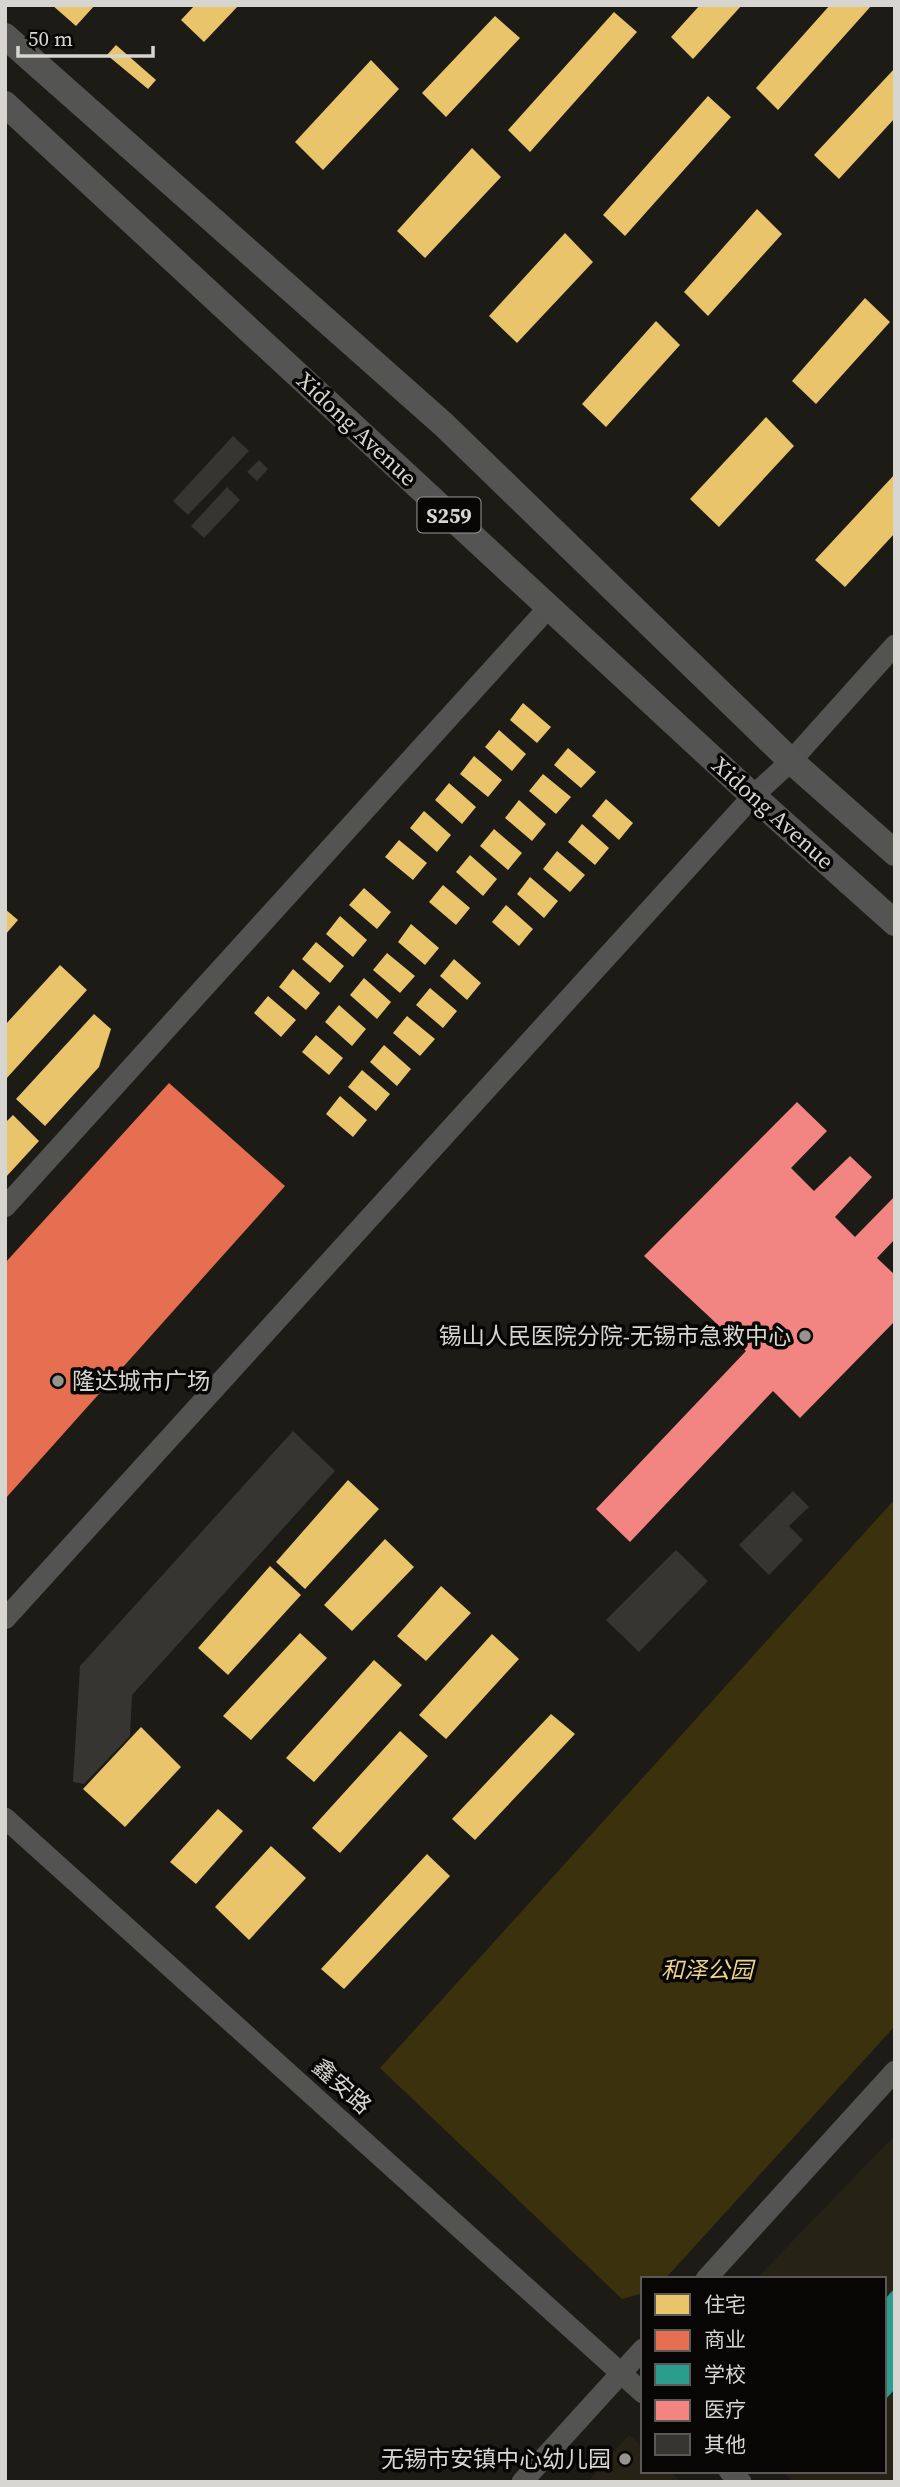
<svg xmlns="http://www.w3.org/2000/svg" width="900" height="2487" viewBox="0 0 900 2487" font-family="'Source Serif 4','Noto Sans SC',serif">
<style>
.built{fill:#262316}
.green{fill:#3b310c}
.homes{fill:#e9c46a}
.shops{fill:#e76f51}
.schools{fill:#2a9d8f}
.health{fill:#f28482}
.building{fill:#363531}
.lines{fill:none;stroke-linecap:round;stroke-linejoin:round}
.minor{stroke:#535352;stroke-width:21}
.major{stroke:#545452;stroke-width:26}
.poi-dot{fill:#96948f;stroke:#070604;stroke-width:2.5}
.labels{text-anchor:middle;dominant-baseline:central;stroke-width:7;stroke-linejoin:round;paint-order:stroke}
.shield{fill:#070604;stroke:#999793;stroke-width:2}
.shield-label{font-size:21px;font-weight:bold;fill:#d7d5d0}
.street-label{font-size:23px;fill:#d7d5d0;stroke:#070604}
.poi-label{font-size:23px;fill:#d7d5d0;stroke:#070604;text-anchor:end}
.park-label{font-size:23px;font-style:italic;fill:#edd489;stroke:#070604}
</style>
<rect width="100%" height="100%" fill="#1c1b16"/>
<g class="built">
<path d="M895 2135V2482H794L782 2471H884V2279H756Z"/>
<path d="M629 2435 643 2447V2471H669L681 2482H588Z"/>
</g>
<path class="green" d="M895 1499V2026L665 2279H643V2293L622 2299 380 2068Z"/>
<g class="homes">
<path d="M52 5H95L76 26Z"/>
<path d="M195 5H239L204 42 181 20Z"/>
<path d="M700 5H742L693 59 671 37Z"/>
<path d="M830 5H872L778 110 756 88Z"/>
<path d="M614 12 637 32 530 152 508 130Z"/>
<path d="M495 16 520 38 446 117 422 93Z"/>
<path d="M116 45 156 80 148 89 107 55Z"/>
<path d="M371 60 399 89 323 170 295 142Z"/>
<path d="M895 68V118L839 179 814 155Z"/>
<path d="M708 96 731 117 625 236 603 215Z"/>
<path d="M472 148 501 177 425 258 397 231Z"/>
<path d="M757 209 782 234 708 316 684 292Z"/>
<path d="M565 233 593 262 517 343 489 316Z"/>
<path d="M865 298 890 322 816 404 792 381Z"/>
<path d="M656 321 680 345 606 427 582 404Z"/>
<path d="M766 417 794 446 719 527 690 499Z"/>
<path d="M895 474V533L845 587 815 560Z"/>
<path d="M523 703 551 727 537 743 510 720Z"/>
<path d="M499 730 526 754 512 771 485 747Z"/>
<path d="M568 748 596 772 581 788 554 765Z"/>
<path d="M474 756 502 780 488 797 460 774Z"/>
<path d="M543 774 571 797 556 814 529 791Z"/>
<path d="M449 783 476 807 462 824 435 800Z"/>
<path d="M606 799 633 823 619 840 592 816Z"/>
<path d="M519 800 546 824 532 841 505 818Z"/>
<path d="M424 811 451 835 437 852 410 828Z"/>
<path d="M582 824 609 848 595 865 568 842Z"/>
<path d="M494 829 522 853 508 870 480 846Z"/>
<path d="M399 840 427 863 413 880 385 857Z"/>
<path d="M557 851 585 875 570 892 543 869Z"/>
<path d="M470 855 497 879 483 896 456 872Z"/>
<path d="M530 877 558 901 544 918 517 894Z"/>
<path d="M443 885 470 908 456 925 429 902Z"/>
<path d="M364 888 391 912 377 929 349 905Z"/>
<path d="M506 905 533 929 519 946 492 922Z"/>
<path d="M5 909 18 920 5 935Z"/>
<path d="M340 916 367 940 353 957 326 934Z"/>
<path d="M411 924 439 948 425 965 398 942Z"/>
<path d="M316 942 344 966 330 983 302 959Z"/>
<path d="M387 953 415 976 400 993 373 970Z"/>
<path d="M454 959 481 983 467 1000 440 976Z"/>
<path d="M60 965 87 990 5 1080V1025Z"/>
<path d="M293 969 320 993 306 1010 279 987Z"/>
<path d="M364 978 391 1002 377 1019 350 995Z"/>
<path d="M430 988 457 1011 443 1028 416 1005Z"/>
<path d="M268 996 296 1020 281 1037 254 1013Z"/>
<path d="M339 1005 366 1029 352 1046 325 1022Z"/>
<path d="M94 1014 111 1029 99 1067 45 1126 16 1099Z"/>
<path d="M407 1016 435 1039 420 1056 393 1033Z"/>
<path d="M316 1035 343 1058 329 1075 302 1052Z"/>
<path d="M384 1045 411 1069 397 1086 370 1062Z"/>
<path d="M362 1070 390 1094 376 1111 348 1087Z"/>
<path d="M340 1096 367 1120 353 1137 326 1114Z"/>
<path d="M13 1115 39 1141 5 1178V1123Z"/>
<path d="M348 1480 379 1509 305 1589 276 1562Z"/>
<path d="M385 1539 414 1567 352 1631 324 1605Z"/>
<path d="M270 1566 301 1595 228 1675 198 1648Z"/>
<path d="M441 1586 471 1613 426 1661 397 1636Z"/>
<path d="M300 1633 327 1658 251 1740 223 1716Z"/>
<path d="M492 1634 519 1659 446 1739 419 1715Z"/>
<path d="M374 1660 402 1685 314 1782 286 1758Z"/>
<path d="M551 1714 575 1734 475 1840 452 1819Z"/>
<path d="M141 1727 181 1767 125 1827 83 1789Z"/>
<path d="M400 1731 428 1756 340 1853 312 1828Z"/>
<path d="M218 1809 243 1831 196 1884 170 1862Z"/>
<path d="M271 1846 306 1878 249 1940 215 1907Z"/>
<path d="M427 1854 450 1876 344 1989 321 1969Z"/>
</g>
<path class="shops" d="M169 1083 285 1186 5 1499V1263Z"/>
<path class="schools" d="M895 2288V2389L884 2401V2300Z"/>
<path class="health" d="M797 1102 827 1131 791 1168 814 1191 850 1156 872 1177 835 1217 855 1237 895 1196V1239L877 1258 895 1275V1321L800 1418 773 1391 630 1542 596 1509 746 1351 644 1256Z"/>
<g class="building">
<path d="M233 436 249 451 188 515 173 501Z"/>
<path d="M259 460 268 469 257 481 247 472Z"/>
<path d="M227 487 240 500 204 538 191 526Z"/>
<path d="M293 1431 335 1471 132 1695 130 1736 84 1784 73 1782 80 1666Z"/>
<path d="M793 1491 809 1507 789 1526 803 1540 769 1575 739 1545Z"/>
<path d="M676 1550 708 1581 639 1652 606 1620Z"/>
</g>
<g class="lines">
<g class="minor">
<path d="M5 1207 549 607"/>
<path d="M5 1619 753 796 791 761 895 645"/>
<path d="M5 1818 643 2393"/>
<path d="M706 2279 895 2071"/>
<path d="M729 2471 741 2482"/>
<path d="M522 2482 643 2349"/>
</g>
<g class="major">
<path d="M5 36 443 424 791 761 895 853"/>
<path d="M5 104 753 796 895 923"/>
</g>
</g>
<g class="poi-dot">
<circle cx="805" cy="1336" r="7"/>
<circle cx="58" cy="1381" r="7"/>
<circle cx="625" cy="2459" r="7"/>
</g>
<g class="labels">
<rect class="shield" x="417.5" y="497.5" width="63" height="35" rx="5"/>
<g class="shield-label">
<text x="449" y="515">S259</text>
</g>
<g class="street-label">
<text transform="translate(357 429) rotate(43)">Xidong Avenue</text>
<text transform="translate(773 813) rotate(42)">Xidong Avenue</text>
<text transform="translate(342 2086) rotate(42)">鑫安路</text>
</g>
<g class="poi-label">
<text x="791" y="1336">锡山人民医院分院-无锡市急救中心</text>
<text x="72" y="1381" text-anchor="start">隆达城市广场</text>
<text x="611" y="2459">无锡市安镇中心幼儿园</text>
</g>
<g class="park-label">
<text x="707" y="1970">和泽公园</text>
</g>
</g>
<rect width="900" height="2487" fill="none" stroke="#d7d5d0" stroke-width="14"/>
<rect x="641" y="2277" width="245" height="196" fill="#070604" stroke="#5a5956" stroke-width="2"/>
<rect x="655" y="2294" width="35" height="21" fill="#e9c46a" stroke="#5a5956" stroke-width="2"/>
<text x="704" y="2312" font-size="21" fill="#d7d5d0">住宅</text>
<rect x="655" y="2330" width="35" height="21" fill="#e76f51" stroke="#5a5956" stroke-width="2"/>
<text x="704" y="2347" font-size="21" fill="#d7d5d0">商业</text>
<rect x="655" y="2364" width="35" height="21" fill="#2a9d8f" stroke="#5a5956" stroke-width="2"/>
<text x="704" y="2382" font-size="21" fill="#d7d5d0">学校</text>
<rect x="655" y="2400" width="35" height="21" fill="#f28482" stroke="#5a5956" stroke-width="2"/>
<text x="704" y="2417" font-size="21" fill="#d7d5d0">医疗</text>
<rect x="655" y="2434" width="35" height="21" fill="#363531" stroke="#5a5956" stroke-width="2"/>
<text x="704" y="2452" font-size="21" fill="#d7d5d0">其他</text>
<path d="M18 46v10h135v-10" fill="none" stroke="#d7d5d0" stroke-width="3.5"/>
<text x="28" y="46" font-size="21" fill="#d7d5d0" stroke="#070604" stroke-width="5" paint-order="stroke">50 m</text>
</svg>
